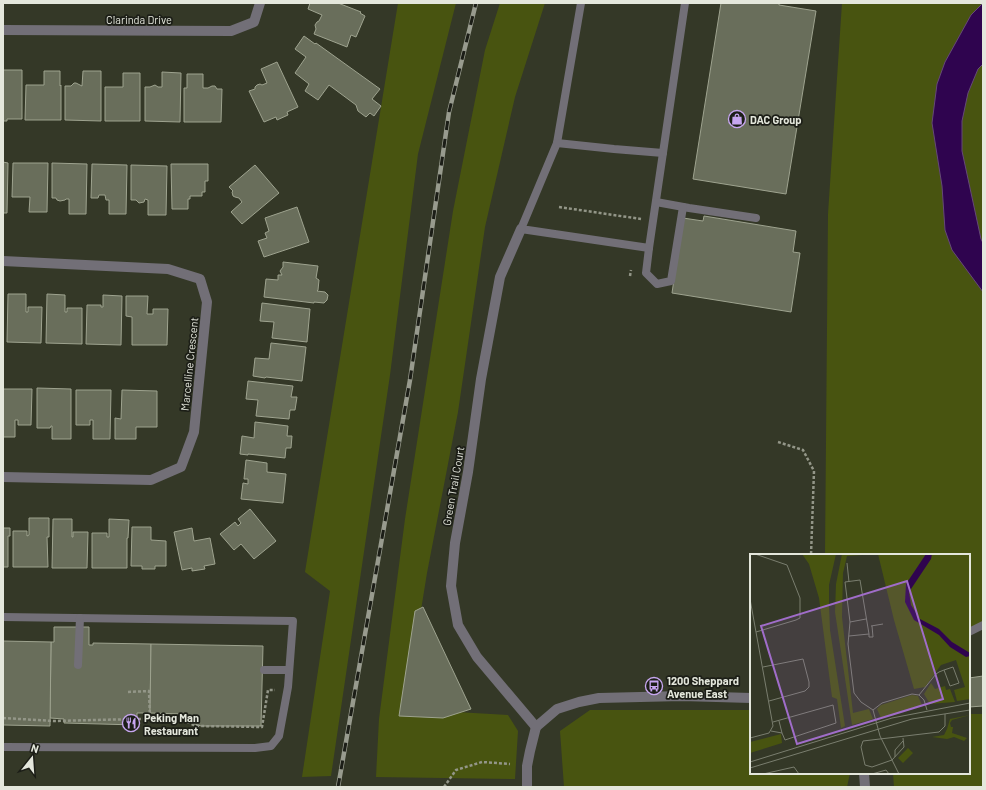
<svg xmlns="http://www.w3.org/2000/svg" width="986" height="790" viewBox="0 0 986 790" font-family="Barlow,sans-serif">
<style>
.green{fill:#485410}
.water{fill:#2f044f;stroke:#654879}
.building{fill:#696e5b;stroke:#9ea38f}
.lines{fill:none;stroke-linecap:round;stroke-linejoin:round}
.path{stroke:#939688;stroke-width:2.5;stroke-dasharray:3 2;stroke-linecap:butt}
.service{stroke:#726f77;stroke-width:8}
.minor{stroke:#726f77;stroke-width:10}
.rail-casing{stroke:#989b8e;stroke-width:4.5}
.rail{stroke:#1c1e17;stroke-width:3;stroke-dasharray:9;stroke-linecap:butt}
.labels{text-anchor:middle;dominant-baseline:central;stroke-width:3.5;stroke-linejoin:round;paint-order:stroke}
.street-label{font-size:11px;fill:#e4e7dc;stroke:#1c1e17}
.poi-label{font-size:11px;font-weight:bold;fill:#e4e7dc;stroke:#1c1e17;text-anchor:start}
.inset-road{fill:none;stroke:#7a7e6f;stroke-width:1}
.view{fill:#a06dc9;fill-opacity:0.15;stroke:#a06dc9;stroke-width:2}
.inset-edge{fill:none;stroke:#e4e7dc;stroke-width:2}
</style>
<rect width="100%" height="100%" fill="#343827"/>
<g class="green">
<path d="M398 3H456L418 154 390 375 331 776 302 777 330 591 305 572Z"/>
<path d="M500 3H545L515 97 485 227 458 412 427 573 405 709 508 715 518 731 515 779 376 777 379 719 405 519 453 211 485 50Z"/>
<path d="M842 3H983V623L969 632V555H825L828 214Z"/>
<path d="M590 710H751V773H850L847 787H564L560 731Z"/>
<path d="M969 714H983V787H894L893 773H969Z"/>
</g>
<path class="water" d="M983 3V64L978 69 968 93 962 121V151L981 239 983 243V292L952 250 945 230 942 186 932 123 937 84 945 62 971 15Z"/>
<g class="building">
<path d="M310 3H338L361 12 360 13 365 16 356 37 351 35 347 47 314 34 316 29 315 25 317 22 319 21 322 15 308 9Z"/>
<path d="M721 3H779V5L816 11 786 194 693 179Z"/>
<path d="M304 36 315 44 316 43 380 89 372 99 381 106 374 116 370 113 366 117 358 111 356 105 329 85 318 100 305 91 309 84 295 73 306 57 295 49Z"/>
<path d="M277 62 298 107 287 112 288 115 277 120 276 117 264 122 249 91 255 89V87L257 85 260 84 262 85 267 83 261 69Z"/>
<path d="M3 70H22V119H7V121H3Z"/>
<path d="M44 71H60V86L61 85V120H25L26 85H44Z"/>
<path d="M83 71H101V121L65 120V86H71L74 83H76L82 86Z"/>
<path d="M162 72 181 73 180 122 145 121V87H150L155 85 158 87H162Z"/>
<path d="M123 73H140V121H105V87H123Z"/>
<path d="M187 74H203V88H208L212 86H215L217 89H222L221 122H184V88H187Z"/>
<path d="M3 162 8 163 7 213H3Z"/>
<path d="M13 163H48L47 212H29L30 197H12Z"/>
<path d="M52 163 87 164 86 214H69V199H66L65 200 60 201 57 200 56 198H52Z"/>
<path d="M92 164 127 165 126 214H109V200H106L105 195H99L98 198H91Z"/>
<path d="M171 164H208V181H205V192H202V196H190V199H188V209H172Z"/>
<path d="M131 165 167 166 166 215H148V200L145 199 144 202 139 203 136 200H131Z"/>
<path d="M255 165 279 193 242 224 231 212 242 202 239 198 235 197 233 196 232 192 233 191 229 187Z"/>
<path d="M297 207 309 242 264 257 258 241 267 238 265 233 269 231 265 218Z"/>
<path d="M704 216 796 231 793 252 800 253 791 312 672 293 683 218 703 221Z"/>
<path d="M283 262 318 266 316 278 319 280 318 290 317 291 325 292 328 295 327 300 324 303 314 302V303L264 297 266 279 278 280V275H282L280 271 283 267Z"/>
<path d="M8 294H26V312H28V307H42L41 343 7 342Z"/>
<path d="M47 294 65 295V312H67V308H82V344L46 343Z"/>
<path d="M103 295 122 296 121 345 86 344 87 305H101V307H103Z"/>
<path d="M126 296H148L147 314H153V309H168L167 345H132V317L126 316Z"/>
<path d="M262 303 310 309 307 342 272 338 274 322 260 321Z"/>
<path d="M271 343 306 347 302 381 266 377 265 378 253 376 255 358 269 359Z"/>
<path d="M248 381 293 386 291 397H297L295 410H290L289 419 256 416 258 400 246 399Z"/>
<path d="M37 388 71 389V439H52V426H51L50 428H37Z"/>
<path d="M3 389H32L31 425H18V420H15V437H3Z"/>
<path d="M76 390H111L110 439H93V420H90V425H76Z"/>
<path d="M122 390 157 391V427H136V439H115V418L121 419Z"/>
<path d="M255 422 288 426 287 436H292L291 448H286L285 458 248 454V455L240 454 242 436 254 438Z"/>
<path d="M246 460 267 463V472L286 474 283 503 241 499 243 483 248 484V479H244Z"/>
<path d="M250 509 276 541 254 559 241 544 234 550 220 534 235 522 238 526 241 523 238 519Z"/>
<path d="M29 518H49V537H47L48 567H13V531H27V536L29 535Z"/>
<path d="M53 519H72V537H73V532H88L87 568H52Z"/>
<path d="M109 519 129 520 128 538H127V568H92V533H107V537H109Z"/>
<path d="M132 527H151V540L166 541V566H155V569H142V566H131Z"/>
<path d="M3 528H10V536H8V567H3Z"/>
<path d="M192 528 194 541 210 538 215 564 204 566 205 569 192 571V568L182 570 174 532Z"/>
<path d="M423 607 471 709 443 718 399 716 415 611Z"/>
<path d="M54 627H89V645H93V643L151 644 150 713H137V725L64 723V719L50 718 51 642H54Z"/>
<path d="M3 641 51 642 50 726 3 725Z"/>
<path d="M151 644 263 646 261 726H201L192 723 187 719 185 714 150 713Z"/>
<path d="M983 676V706L969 707V678Z"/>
</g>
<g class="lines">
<g class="path">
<path d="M559 207 641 219"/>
<path d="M630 276 631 270"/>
<path d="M778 442 803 450 814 471 811 555"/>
<path d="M128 692 149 691 150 719"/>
<path d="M3 718 54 721 178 718 196 726 262 727 268 690H275"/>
<path d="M444 787 456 770 482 762 510 764"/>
</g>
<g class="service">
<path d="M581 3 557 143 521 229 649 248 685 3"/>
<path d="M557 143 614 149 663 153"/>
<path d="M656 202 689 208 756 218"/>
<path d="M649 248 646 273 657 284 671 281 683 207"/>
<path d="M3 617 293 621 288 687 279 736 271 746 255 748 3 747"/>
<path d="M969 632 983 625"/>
<path d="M78 665 80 618"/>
<path d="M264 670H289"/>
</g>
<g class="minor">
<path d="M3 30 231 31 254 22 260 3"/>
<path d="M521 229 500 277 481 379 468 472 455 543 451 586 458 625 477 657 536 727"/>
<path d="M3 261 168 269 200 279 207 302 194 432 181 467 151 480 3 477"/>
<path d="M864 773 865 787"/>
<path d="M527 787V766L530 751 536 727 557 709 579 702 599 698 682 696 751 698"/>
</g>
<g class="rail-casing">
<path id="rail" d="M338 787 410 380 449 112 476 3"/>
</g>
<use href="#rail" class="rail"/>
</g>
<defs>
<g id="shop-ring" transform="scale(0.9)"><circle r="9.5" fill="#1c1e17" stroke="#c7a6f0" stroke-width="1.5"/><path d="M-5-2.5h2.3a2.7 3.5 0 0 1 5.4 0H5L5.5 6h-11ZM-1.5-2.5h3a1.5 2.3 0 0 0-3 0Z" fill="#c7a6f0"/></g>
<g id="bus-ring" transform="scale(0.9)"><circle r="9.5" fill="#1c1e17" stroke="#c7a6f0" stroke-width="1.5"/><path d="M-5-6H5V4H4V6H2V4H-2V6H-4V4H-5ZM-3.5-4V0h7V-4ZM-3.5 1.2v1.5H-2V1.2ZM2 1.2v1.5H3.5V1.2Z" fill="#c7a6f0"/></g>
<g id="restaurant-ring" transform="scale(0.9)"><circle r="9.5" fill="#1c1e17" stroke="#c7a6f0" stroke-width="1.5"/><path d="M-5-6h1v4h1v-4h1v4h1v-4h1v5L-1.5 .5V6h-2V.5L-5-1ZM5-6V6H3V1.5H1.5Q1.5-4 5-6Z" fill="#c7a6f0"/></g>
</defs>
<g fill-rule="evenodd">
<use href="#shop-ring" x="737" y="119"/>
<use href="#bus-ring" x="654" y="686"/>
<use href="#restaurant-ring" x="131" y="723"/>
</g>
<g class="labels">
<g class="street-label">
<text x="139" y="19">Clarinda Drive</text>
<text transform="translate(189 364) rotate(-84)">Marcelline Crescent</text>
<text transform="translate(453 486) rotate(-80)">Green Trail Court</text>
</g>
<g class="poi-label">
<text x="750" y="119">DAC Group</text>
<text x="667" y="680">1200 Sheppard<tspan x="667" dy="13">Avenue East</tspan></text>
<text x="144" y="717">Peking Man<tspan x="144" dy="13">Restaurant</tspan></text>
</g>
</g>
<g transform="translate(750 554)">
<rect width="220" height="220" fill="#343827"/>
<path d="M52 0H86L79 31V51L80 76 95 172 91 174 87 145 82 143 69 44 59 10ZM92 0H220V145L207 147 204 136 215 133 206 106 191 111 175 133 164 135 144 66 128 0 97 2 93 19 92 63 103 159 119 155 123 165 102 171 85 58 86 30ZM181 129 185 135 195 132 196 136 200 135 205 148 180 150 174 140ZM162 141 168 142 172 151 131 164 127 155 131 151ZM220 161 202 166 200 169 201 173H203L202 179 217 184 214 187 204 183 197 185 182 183 194 181 197 175 201 176 197 175 200 165ZM31 180 32 189 0 199V188ZM158 194 163 199 153 209 148 204Z" fill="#485410"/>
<path d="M176 0H182L181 5 159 38 161 51 170 65 189 75 202 88 220 99V102L216 103 200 93 189 81 164 66 155 48 156 30Z" fill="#2f044f"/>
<path class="inset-road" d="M5 0 37 11 50 44V64L46 66 6 78M97 9 99 28M0 45 23 172 19 179 0 184M100 68 116 65M121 72 133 70M119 80V83H123L122 72M99 82 119 80 110 26 95 28 100 68 98 90 104 139 111 148 123 156M13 113 53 105 59 128V133L55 137 19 147M169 141 186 120 189 118 194 116 203 113 209 129 200 132 194 116M29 167 32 179M21 177 32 179 35 186 86 169 83 151 23 168M153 184 154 193 142 206 122 213 115 211 111 193 113 187 189 178 195 172V160M145 203V196L153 187M0 208 142 164 220 149M0 214 162 165 220 156M13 220 44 213 49 220M122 220 136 216 139 220M149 220 130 182 123 156 132 149 162 140 169 141 174 146 177 156"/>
<path class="view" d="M157 27 193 145 47 190 11 72Z"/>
<rect width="220" height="220" class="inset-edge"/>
</g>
<rect width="986" height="790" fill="none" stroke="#e4e7dc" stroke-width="8"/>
<g transform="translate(32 758) rotate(17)" stroke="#1c1e17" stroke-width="3" paint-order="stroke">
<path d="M0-3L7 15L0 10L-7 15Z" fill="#e4e7dc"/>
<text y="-6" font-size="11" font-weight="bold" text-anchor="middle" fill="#e4e7dc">N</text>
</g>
</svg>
